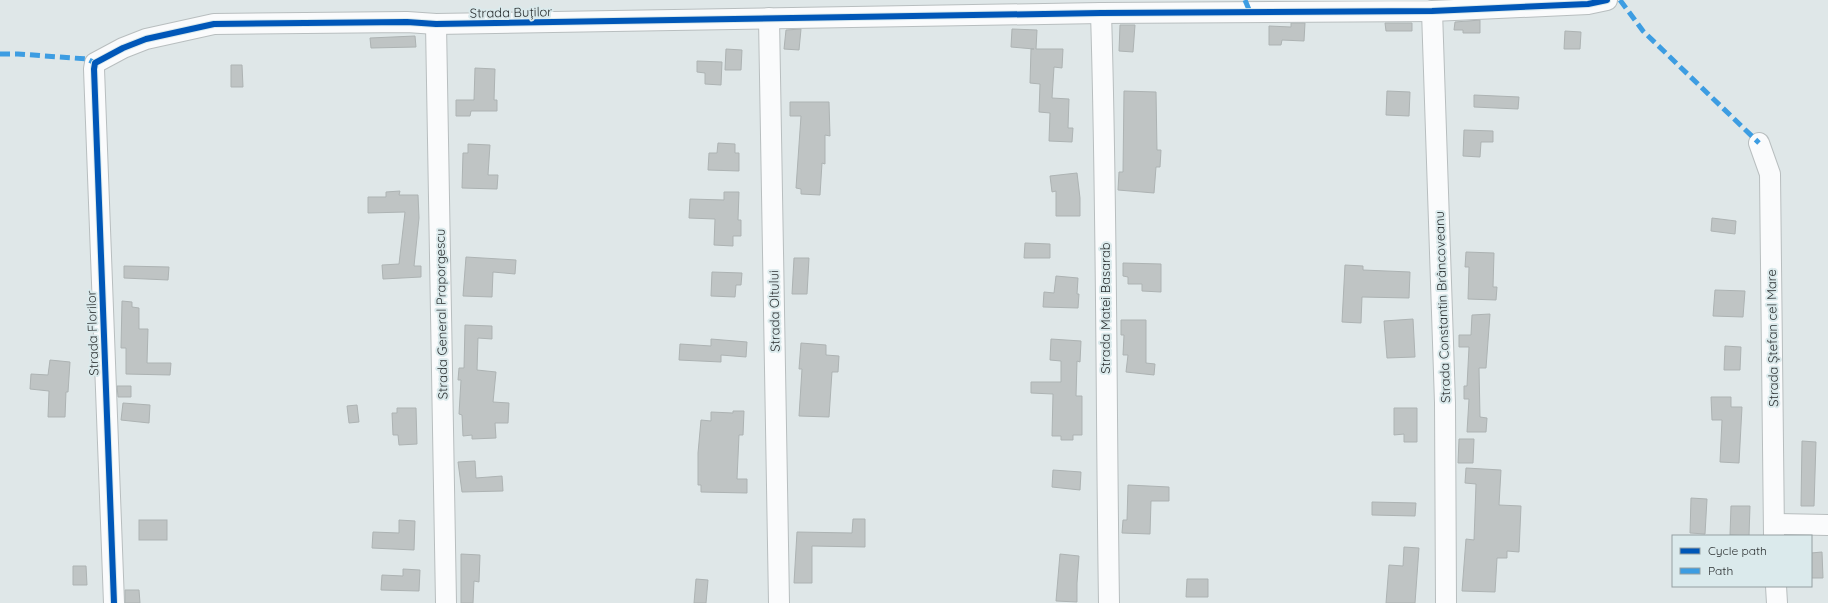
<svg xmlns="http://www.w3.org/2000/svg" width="1828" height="603" viewBox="0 0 1828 603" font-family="Quicksand,sans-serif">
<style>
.building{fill:#bfc4c4;stroke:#adb3b3}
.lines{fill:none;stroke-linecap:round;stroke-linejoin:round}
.minor-casing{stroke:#b8bebf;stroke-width:22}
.minor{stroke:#fafbfc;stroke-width:20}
.quiet{stroke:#3d9de2;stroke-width:5;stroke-dasharray:10 5;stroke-linecap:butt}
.cycleway-casing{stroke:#dbeaec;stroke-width:8}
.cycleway{stroke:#0057b8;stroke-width:6}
.labels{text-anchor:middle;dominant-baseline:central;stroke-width:4;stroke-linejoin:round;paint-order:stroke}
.street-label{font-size:13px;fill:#2c3132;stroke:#dbeaec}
</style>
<rect width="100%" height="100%" fill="#dfe7e8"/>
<g class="building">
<path d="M1480 20V33H1463V30H1454L1455 22Z"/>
<path d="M1291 23H1305L1304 41 1282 40 1281 45H1269V26L1291 27Z"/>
<path d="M1385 23H1412V31H1386Z"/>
<path d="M1120 25H1135L1133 52 1119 51Z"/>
<path d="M801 29 799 50 784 49 786 30Z"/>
<path d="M1012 29 1037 30 1036 49H1063L1062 68 1054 67 1052 98 1069 99 1068 128H1073L1072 142 1049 141 1050 113 1039 112 1040 84 1030 83 1031 49H1034L1011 47Z"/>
<path d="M1565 31 1581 32 1580 49H1564Z"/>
<path d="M415 36 416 47 371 48 370 38Z"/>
<path d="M726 49 742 50 741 70H725Z"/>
<path d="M697 61 722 62 721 85 705 84V73L697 72Z"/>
<path d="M231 65H242L243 87H231Z"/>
<path d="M475 68 495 69 494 100H497V111H471L470 116H456V100H474Z"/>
<path d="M1124 91 1156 92 1157 150H1161L1160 167H1156L1154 193 1118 190 1119 172H1123Z"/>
<path d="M1387 91 1410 92 1409 116 1386 115Z"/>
<path d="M1474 95 1519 97 1518 109 1474 107Z"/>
<path d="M790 102H829L830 136 825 135V164L822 163 820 195 801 194V189L796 188 801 116H790Z"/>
<path d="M1464 130 1493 131V142H1481L1480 157 1463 156Z"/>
<path d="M718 143 735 144V153H739V171L708 170 709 153H717Z"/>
<path d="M468 144 490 145 488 175H498L497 189 462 188 463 153H468Z"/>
<path d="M1077 173 1080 198V216H1056V191L1052 192 1050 176Z"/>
<path d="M400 191 399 195H418L419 218 414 266H421V277L383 279 382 265 399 264 405 212 368 213V197H386V192Z"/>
<path d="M724 192H739L738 220H741V236H733V246L714 245 715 219 689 218 690 199 724 200Z"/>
<path d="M1712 218 1736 221 1735 234 1711 231Z"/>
<path d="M1025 243 1050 244V258H1024Z"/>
<path d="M1466 252 1494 253 1493 287H1497L1496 300 1468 299 1469 267H1465Z"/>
<path d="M466 257 516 260 515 274 493 272 492 297 463 296Z"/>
<path d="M794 258H809L807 294H792Z"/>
<path d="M1123 263 1161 264V292L1142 291V284H1128V277L1123 276Z"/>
<path d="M1345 265 1363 266V270L1410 272 1409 298 1362 297 1361 323 1342 322Z"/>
<path d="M124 266 169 267 168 280 124 278Z"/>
<path d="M712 272 742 273 741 285H736L735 297 711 296Z"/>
<path d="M1056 276 1078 278 1077 294H1079L1078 308 1043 307 1044 292 1054 293Z"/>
<path d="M1715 290 1745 291 1743 317 1713 316Z"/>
<path d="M122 301 132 302V307L139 308V329H148L147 363H171L170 375 126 374V348H121Z"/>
<path d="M1490 314 1486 368H1479L1480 417 1487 418 1486 432H1467L1469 399H1464V386H1467L1469 347H1459V335H1471L1472 315Z"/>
<path d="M1413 319 1415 357 1387 358 1384 321Z"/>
<path d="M1121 320H1146V363L1155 364 1154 375 1126 372 1128 355H1123L1124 335H1121Z"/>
<path d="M465 325 492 326V339L478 338 477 370 496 372 493 402 509 403 508 423H495L496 438 472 439V435L463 436 462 415 459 414 461 380H458L459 368H464Z"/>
<path d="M711 339 747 342 746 357 721 355V362L679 360 680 344 711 346Z"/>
<path d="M1051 339 1081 341 1080 362 1077 361 1076 396H1082V435H1073V440H1061V436H1052L1053 394 1031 393V382H1061V361L1050 360Z"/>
<path d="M801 343 826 345V355L839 356 838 372H832L829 417 799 416 802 369H799Z"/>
<path d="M1725 346 1741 347 1740 370H1724Z"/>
<path d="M50 360 70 362 68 392H66L65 417H48L49 391 30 389 31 374 48 375Z"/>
<path d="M117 386H131V397H118Z"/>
<path d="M1711 397H1731V407H1742L1739 463 1720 462 1722 420H1712Z"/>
<path d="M123 403 150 405 149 423 121 420Z"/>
<path d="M357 405 359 422 349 423 347 406Z"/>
<path d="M397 408H416L417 444 399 445 398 435H393L392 413H397Z"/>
<path d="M1394 408H1417V442H1404V434L1394 435Z"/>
<path d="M733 411H744L743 435H739L737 479H747V493L701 492V485H698V453L701 420 711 421V412L733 413Z"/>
<path d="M1459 439H1474L1473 463H1458Z"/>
<path d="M1802 441 1816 442 1814 506H1801Z"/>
<path d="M475 461 476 478 502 476 503 491 462 492 458 462Z"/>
<path d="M1466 468 1501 470 1499 505 1521 506 1519 552 1507 551V558H1497L1495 592 1462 591 1466 539 1474 540 1476 484 1465 483Z"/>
<path d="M1053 470 1081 472 1080 490 1052 487Z"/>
<path d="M1128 485 1169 487V501H1151L1150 534 1122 533 1123 520H1127Z"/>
<path d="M1691 498 1707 499 1705 534 1690 533Z"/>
<path d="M1372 502 1416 503 1415 516 1372 515Z"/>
<path d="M1731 506H1750L1749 536 1730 535Z"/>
<path d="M853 519H865V547L812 546V583H794L797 532 852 533Z"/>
<rect x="139" y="520" width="28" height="20"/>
<path d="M399 520 415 521 414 550 372 548 373 532 399 533Z"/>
<path d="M1404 547 1419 548 1415 603H1386L1389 565 1403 566Z"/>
<path d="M1822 552 1823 578H1811V553Z"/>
<path d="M461 554 480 555 479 582 474 581 473 603H461Z"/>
<path d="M1060 554 1079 556 1077 583V602L1056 601Z"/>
<path d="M73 566H86L87 585H73Z"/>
<path d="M403 569 420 570 419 591 381 590 382 575 403 576Z"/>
<path d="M696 579 708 580 706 603H694Z"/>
<path d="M1187 579H1208V597H1186Z"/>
<path d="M125 590H139L140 603H125Z"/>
</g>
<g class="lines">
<g class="minor-casing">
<g id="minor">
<path d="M1432 11 1445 403 1446 603"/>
<path d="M1101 13C1107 209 1106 406 1109 603"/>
<path d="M769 18 779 603"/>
<path d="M436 24 446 603"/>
<path d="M1759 143 1770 174 1774 536"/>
<path d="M1774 524 1828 525"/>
<path d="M1776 586 1777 603"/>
<path d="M114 603 94 69 95 63 123 48 146 39 214 24 407 22 436 24 1101 13 1432 11 1588 4 1607 0"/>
</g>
</g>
<use href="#minor" class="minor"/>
<g class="quiet">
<path d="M1245 0 1250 12"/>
<path d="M1620 0 1643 31 1759 143"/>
<path d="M0 54H18L87 59 95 63"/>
</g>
<g class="cycleway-casing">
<path id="cycleway" d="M114 603 94 69 95 63 123 48 146 39 214 24 407 22 436 24 1101 13 1432 11 1588 4 1607 0"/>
</g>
<use href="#cycleway" class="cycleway"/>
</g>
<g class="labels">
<g class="street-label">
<text transform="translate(511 12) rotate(-1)">Strada Buților</text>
<text transform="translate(1442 307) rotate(-92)">Strada Constantin Brâncoveanu</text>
<text transform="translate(1105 308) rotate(-90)">Strada Matei Basarab</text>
<text transform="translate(774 311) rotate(-91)">Strada Oltului</text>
<text transform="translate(441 314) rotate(-91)">Strada General Praporgescu</text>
<text transform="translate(92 333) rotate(-92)">Strada Florilor</text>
<text transform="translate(1772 338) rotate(-91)">Strada Ștefan cel Mare</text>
</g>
</g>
<rect x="1672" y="535" width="140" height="52" fill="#dbeaec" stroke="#95a0a2"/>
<rect x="1680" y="548" width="20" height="6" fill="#0057b8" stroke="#95a0a2"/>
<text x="1708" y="555" font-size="12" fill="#2c3132">Cycle path</text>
<rect x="1680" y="568" width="20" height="6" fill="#3d9de2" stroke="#95a0a2"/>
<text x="1708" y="575" font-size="12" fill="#2c3132">Path</text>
</svg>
